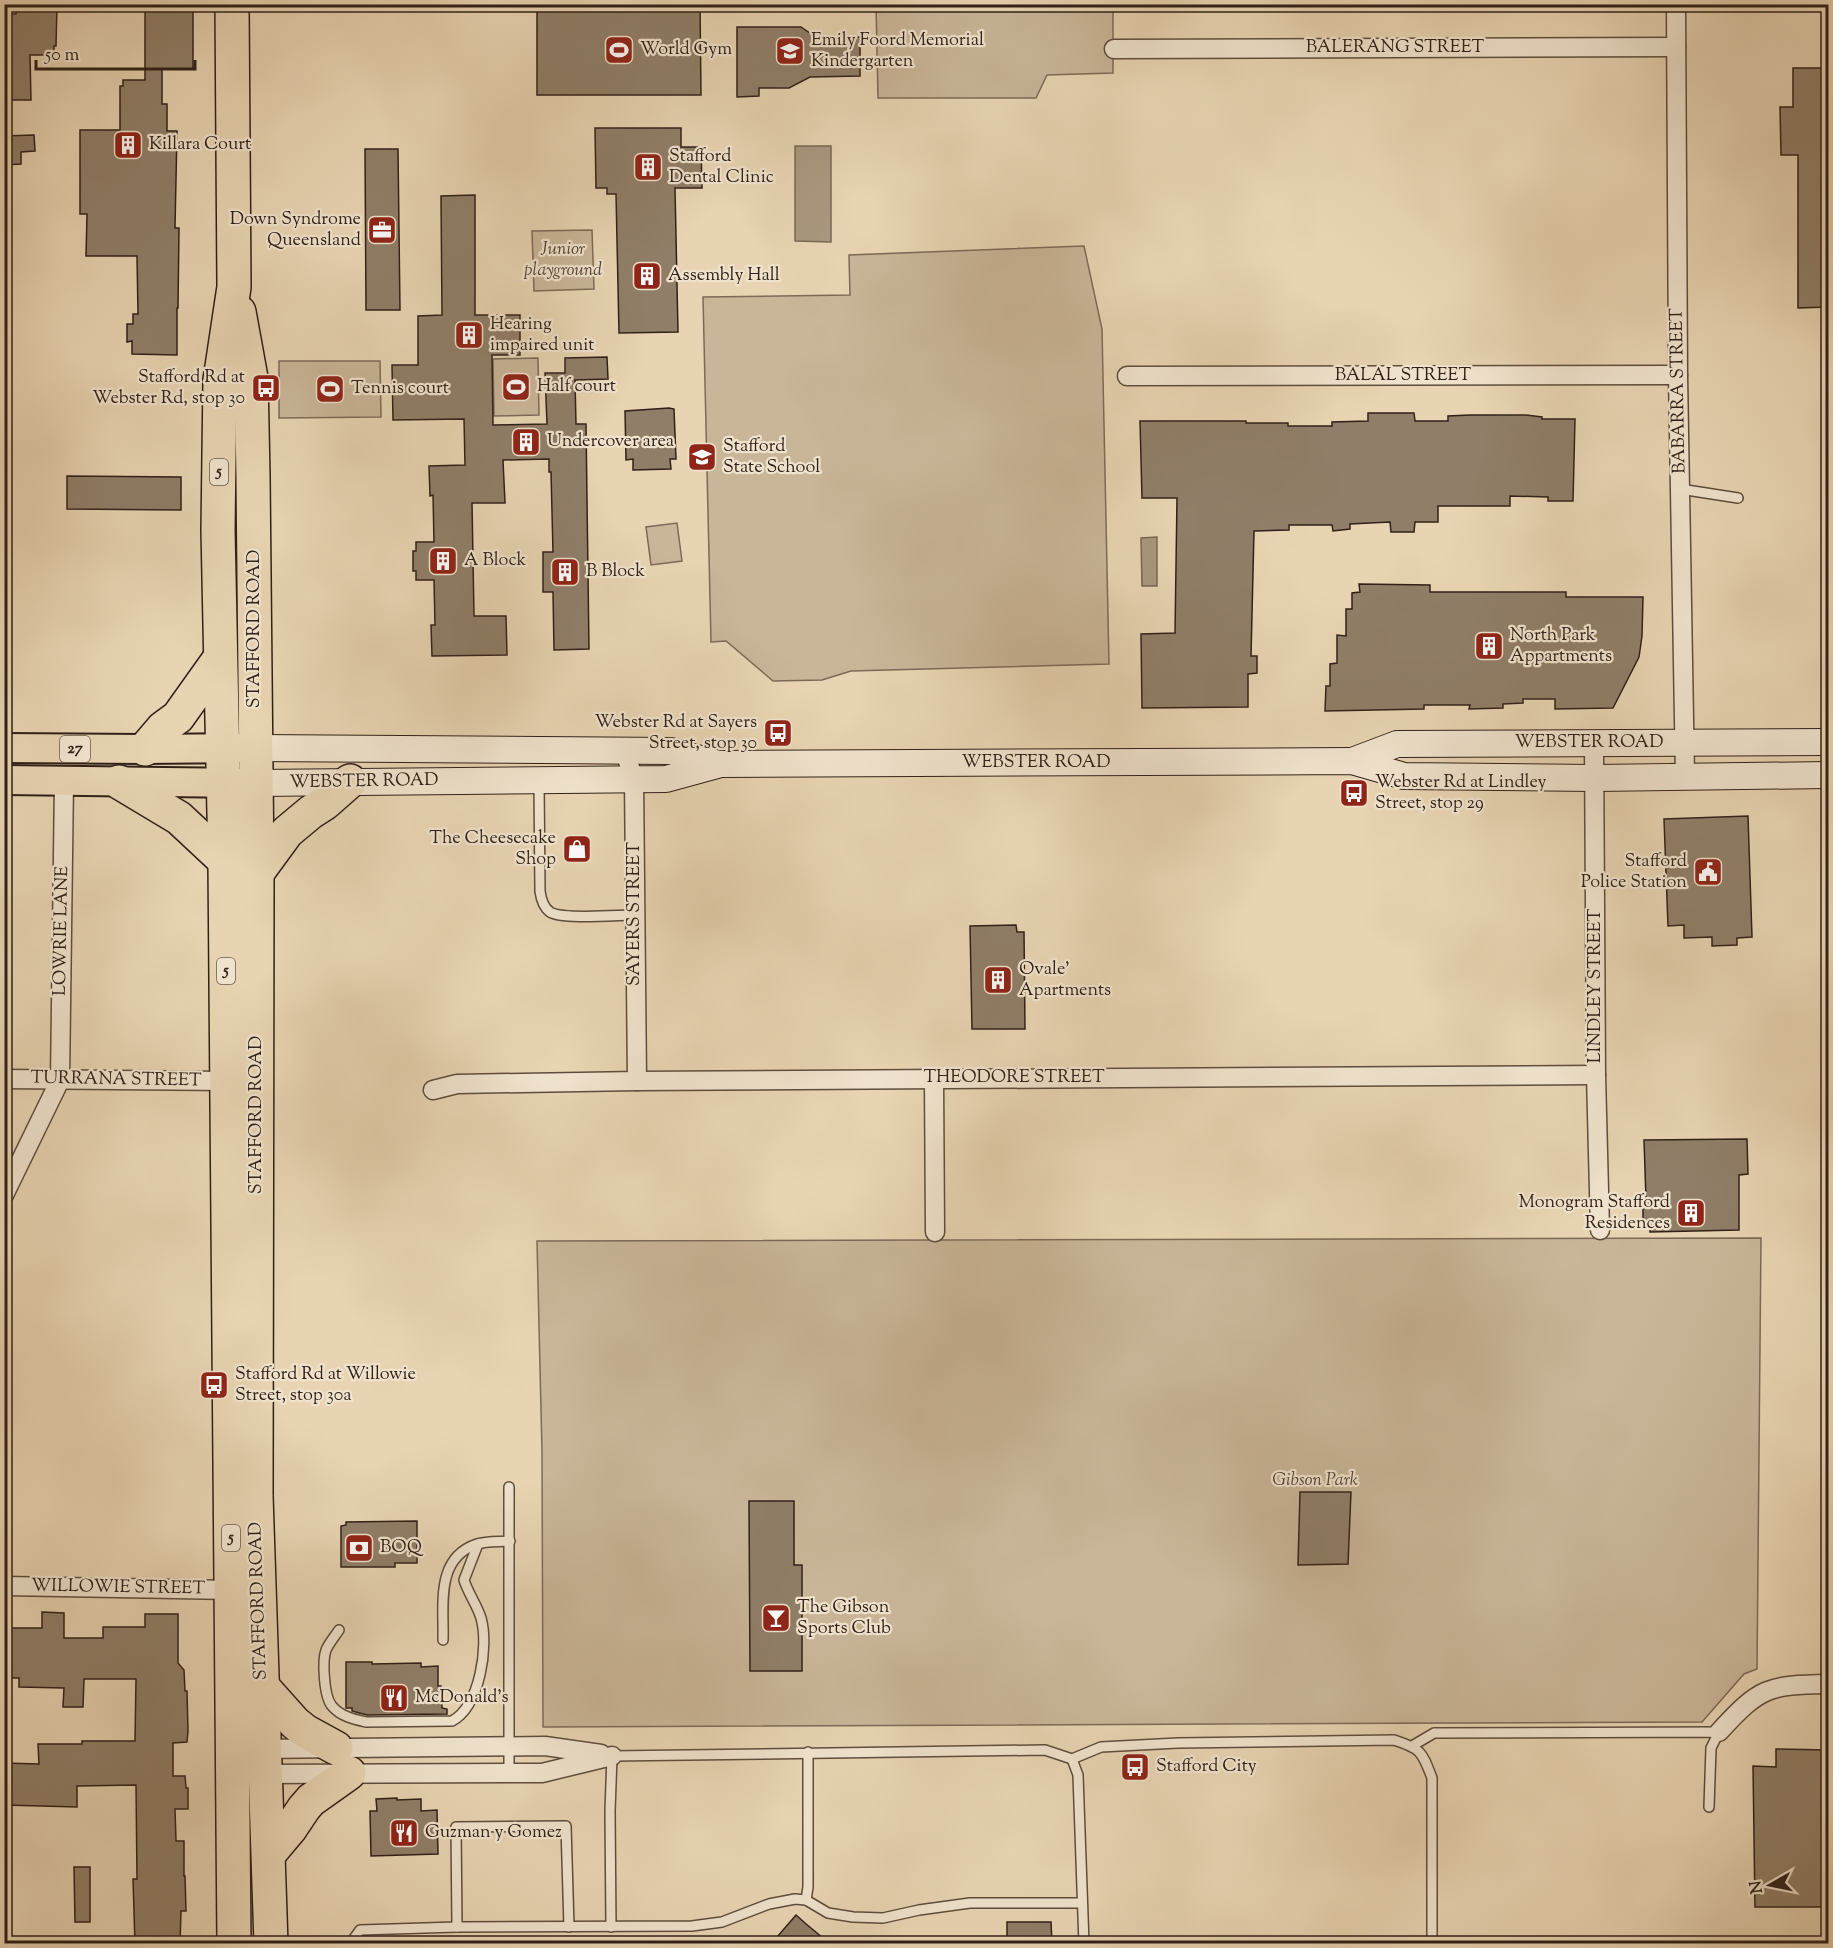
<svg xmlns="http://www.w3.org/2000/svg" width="1833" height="1948" viewBox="0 0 1833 1948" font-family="'Sorts Mill Goudy',serif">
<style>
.green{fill:#c9b598;stroke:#7c6a58;stroke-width:1.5}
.water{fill:#a9977e;stroke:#796755;stroke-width:1.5}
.building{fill:#907e68;stroke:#302018;stroke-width:1.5}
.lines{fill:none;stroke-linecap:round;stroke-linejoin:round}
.lane-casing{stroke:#5e4d3e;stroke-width:12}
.street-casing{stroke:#5e4d3e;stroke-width:21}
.secondary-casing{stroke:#302018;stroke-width:28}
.primary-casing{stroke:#302018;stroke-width:32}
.highway-casing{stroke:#302018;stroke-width:36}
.lane{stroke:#f0e3cd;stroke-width:9}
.street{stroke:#f0e3cd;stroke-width:18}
.secondary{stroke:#f0e3cd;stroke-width:26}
.primary{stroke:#e8d4b2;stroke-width:28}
.highway{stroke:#e8d4b2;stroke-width:33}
.labels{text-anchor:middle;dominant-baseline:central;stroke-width:4.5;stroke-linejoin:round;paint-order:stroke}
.shield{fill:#f0e3cd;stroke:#6a5a4e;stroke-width:1.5}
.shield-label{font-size:16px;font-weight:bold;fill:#302018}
.poi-label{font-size:18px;fill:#302018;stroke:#f0e3cd;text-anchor:start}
.street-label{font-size:18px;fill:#302018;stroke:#f0e3cd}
.park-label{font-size:18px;font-style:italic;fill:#564538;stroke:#f0e3cd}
</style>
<rect width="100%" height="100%" fill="#e8d4b2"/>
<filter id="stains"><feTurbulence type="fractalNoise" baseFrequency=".00333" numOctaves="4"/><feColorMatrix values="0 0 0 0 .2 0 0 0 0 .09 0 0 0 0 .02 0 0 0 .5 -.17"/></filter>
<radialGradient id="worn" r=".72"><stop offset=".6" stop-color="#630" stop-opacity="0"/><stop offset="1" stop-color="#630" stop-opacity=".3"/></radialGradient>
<g class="green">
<path d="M876 5H1113V73L1047 75 1036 98H878Z"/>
<path d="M592 230 594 289 534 291 532 231Z"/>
<path d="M1084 246 1102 329 1109 664 851 671 822 680 773 681 726 641 711 642 703 297 850 295 849 255Z"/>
<path d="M538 358 539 415 494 416 493 359Z"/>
<path d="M279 361H380L381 417 279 418Z"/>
<path d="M677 523 682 561 651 565 646 527Z"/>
<path d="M1761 1238 1757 1669 1744 1674 1702 1722 543 1727 542 1452 537 1241Z"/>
</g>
<g class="water">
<path d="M795 146H831V242L795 241Z"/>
<path d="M1157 537V586H1142L1141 538Z"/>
</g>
<g class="building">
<path d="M16 4H57L56 46H54V55H30L31 100H4V83H11V14H16Z"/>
<path d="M145 4H193V69H162V104H167V131H177L175 228H179L178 308H177V355L132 354V341L127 342V324H133V314H138L137 256H86L87 214H80V130H120V86H123V80H145Z"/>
<path d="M537 4H700L701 95H537Z"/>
<path d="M737 27H801L817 38 860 37V76L810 77 789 88H759V96L737 97Z"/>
<path d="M1793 68H1828V307L1798 308V155H1781L1780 107H1793Z"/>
<path d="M595 128H681V147H701L702 188H675L678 332 619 333 616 194H607V188H596Z"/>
<path d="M34 135 35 151 21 152V164L4 165V136Z"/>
<path d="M365 149H398L400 310H366Z"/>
<path d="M475 195V315H520V355H492L493 425 547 424 545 373H565V358L607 357 608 379 575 380 576 424H586L589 649 554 650 553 592H543V552H553L551 472H549V459L503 460 505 503H472L474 616H506L507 655 432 656 431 625H435L434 580H416V571H413V551H416V542H434L433 495 430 496 429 466 465 465 464 419 393 420 392 365H418V316L442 315 441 196Z"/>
<path d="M669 408 674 409 676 459H670L671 469 633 470V459L626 460 625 411Z"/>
<path d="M1368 413H1414L1415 421H1448V416L1470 415H1526L1542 417V419H1575L1573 501H1548V497L1510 496V506H1438V522H1415L1414 532H1391L1390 522 1350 524V529L1333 531 1332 525H1289V530L1254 531 1251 656H1257V673L1248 674V707L1142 708 1141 634 1175 633 1177 498H1142L1140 421H1246V423H1288V426H1332V422L1368 421Z"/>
<path d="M67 476 181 477V510L67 509Z"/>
<path d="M1359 584 1430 585V592H1566V597H1643L1642 636 1639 657 1613 708 1555 709V699H1523V703L1503 704V708L1469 709 1470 705H1424V709L1325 711 1326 686H1330V664L1337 663V635L1346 636V609H1352V593L1360 592Z"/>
<path d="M1748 816 1752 937 1737 938V945L1712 946V937L1684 938V925L1668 926 1664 819Z"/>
<path d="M1016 925 1017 932H1024L1025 1029H972L970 926Z"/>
<path d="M1747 1139 1748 1174 1739 1175V1230L1650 1232V1227H1643V1199H1646L1644 1140Z"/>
<path d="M1300 1492H1351L1348 1564 1298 1565Z"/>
<path d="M749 1501H794V1565H802V1671H750Z"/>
<path d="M417 1521V1563H395V1567H341V1526L346 1525V1522Z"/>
<path d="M42 1612 64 1613V1638H103V1627H145V1614H178V1663L184 1670 185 1691H187L188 1731 187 1742 173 1743V1776H185L186 1788H188V1809H175L176 1841H184V1876H185L186 1911H181L180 1944H135L133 1879H137L136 1785 77 1786V1807L4 1805V1763L39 1764 38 1744H82V1741H135L136 1679H84L83 1707H63L64 1688 19 1687V1678H9V1628H42Z"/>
<path d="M346 1662H372V1664L421 1663V1667L438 1666V1686H441L442 1708 447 1709V1714L367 1715 352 1711V1708H346Z"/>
<path d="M1776 1749 1828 1750V1907H1755L1753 1766 1776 1767Z"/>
<path d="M397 1798V1800L421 1799V1811L437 1810 438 1854 371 1856 370 1811H377L376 1799Z"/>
<path d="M74 1867H90V1922H75Z"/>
<path d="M796 1915 805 1923 830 1944H771Z"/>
<path d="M1007 1922H1051L1052 1944H1007Z"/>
</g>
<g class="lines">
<g class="lane-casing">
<g id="lane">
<path d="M1680 489 1738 498"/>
<path d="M539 783 540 891C541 899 543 907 550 912 562 920 618 915 635 915"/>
<path d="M339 1630C335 1636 329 1643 326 1650 322 1661 324 1697 332 1706 340 1716 353 1719 366 1722L452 1721C480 1706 489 1646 481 1618 477 1605 468 1593 464 1580L478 1544"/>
<path d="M443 1640C444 1605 435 1558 477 1544 487 1541 499 1542 510 1541"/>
<path d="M1412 1746 1434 1733 1719 1732 1711 1748 1709 1807"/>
<path d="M1072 1759 1078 1775 1084 1944"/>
<path d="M509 1774V1487"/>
<path d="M806 1900 808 1887V1752"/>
<path d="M457 1927 456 1827 566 1826 569 1927"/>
<path d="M611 1927 610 1811 612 1756 1045 1750 1072 1759 1101 1747 1178 1743 1394 1740C1422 1749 1422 1752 1432 1778V1944"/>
<path d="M350 1944 360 1930 457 1927 692 1926 722 1922 769 1904 795 1899 806 1900 828 1913 853 1917 883 1918 919 1910 970 1903H1081"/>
</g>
</g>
<g class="street-casing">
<g id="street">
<path d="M1676 4 1678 375 1685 777"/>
<path d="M1114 49 1676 47"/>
<path d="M1127 376 1678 375"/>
<path d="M1594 742 1596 1075 1600 1230"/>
<path d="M624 750 634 779 637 1081"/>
<path d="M4 1079 227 1081"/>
<path d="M934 1079 935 1232"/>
<path d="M433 1090 457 1084 637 1081 1596 1075"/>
<path d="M4 1195 60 1080 64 781"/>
<path d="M4 1586 232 1590"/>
<path d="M1719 1732C1760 1687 1768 1685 1828 1684"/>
<path d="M257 1749 545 1746 601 1754"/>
<path d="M259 1774 542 1773 612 1756"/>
</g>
</g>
<g class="secondary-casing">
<g id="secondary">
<path d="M256 748 671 751 719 764"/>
<path d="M1352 761 1397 744 1828 742"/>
<path d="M256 783 666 779 721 764 1352 761 1404 776 1595 778 1828 775"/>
</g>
</g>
<g class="primary-casing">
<g id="primary">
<path d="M4 748 145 749 245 748"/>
<path d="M4 780 245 783"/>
</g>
</g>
<g class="highway-casing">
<g id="highway">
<path d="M232 4 234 287 220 380 218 530 225 861 234 1944"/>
<path d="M239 312 251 378 253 476 257 873 256 1496 271 1944"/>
<path d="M145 749 163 728 178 717 220 658"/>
<path d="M119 782 179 818 225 861"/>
<path d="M257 873 287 832 311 812 325 803 350 781"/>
<path d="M261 1685 295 1723 305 1731 336 1748"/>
<path d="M269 1854 290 1829 304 1808 311 1800 349 1773"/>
</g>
</g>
<use href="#lane" class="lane"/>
<use href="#street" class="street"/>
<use href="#secondary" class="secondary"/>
<use href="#primary" class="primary"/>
<use href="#highway" class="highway"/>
</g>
<defs>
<g id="stadium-square" transform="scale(1.5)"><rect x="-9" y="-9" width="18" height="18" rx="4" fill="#8f2418" stroke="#f0e3cd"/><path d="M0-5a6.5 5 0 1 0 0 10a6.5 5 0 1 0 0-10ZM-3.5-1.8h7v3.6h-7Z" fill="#fff"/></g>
<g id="school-square" transform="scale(1.5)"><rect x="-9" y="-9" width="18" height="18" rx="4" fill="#8f2418" stroke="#f0e3cd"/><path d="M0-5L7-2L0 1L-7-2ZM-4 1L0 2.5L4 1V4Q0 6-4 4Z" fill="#fff"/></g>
<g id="building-square" transform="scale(1.5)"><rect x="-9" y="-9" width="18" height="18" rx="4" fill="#8f2418" stroke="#f0e3cd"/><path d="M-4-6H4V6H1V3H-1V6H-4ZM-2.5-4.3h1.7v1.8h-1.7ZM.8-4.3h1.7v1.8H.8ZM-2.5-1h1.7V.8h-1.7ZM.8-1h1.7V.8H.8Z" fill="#fff"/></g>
<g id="office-square" transform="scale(1.5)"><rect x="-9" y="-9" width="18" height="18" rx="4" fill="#8f2418" stroke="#f0e3cd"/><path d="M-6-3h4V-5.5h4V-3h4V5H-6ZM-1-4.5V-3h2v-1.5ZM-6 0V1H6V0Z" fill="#fff"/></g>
<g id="bus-square" transform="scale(1.5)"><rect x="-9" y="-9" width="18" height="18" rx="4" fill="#8f2418" stroke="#f0e3cd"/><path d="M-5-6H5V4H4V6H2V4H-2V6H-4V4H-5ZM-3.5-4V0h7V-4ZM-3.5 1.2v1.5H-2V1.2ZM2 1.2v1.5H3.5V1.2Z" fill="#fff"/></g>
<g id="shop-square" transform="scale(1.5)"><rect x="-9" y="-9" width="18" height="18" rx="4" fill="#8f2418" stroke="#f0e3cd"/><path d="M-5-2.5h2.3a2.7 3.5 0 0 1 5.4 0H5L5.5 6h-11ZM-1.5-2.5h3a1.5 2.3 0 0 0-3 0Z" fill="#fff"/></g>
<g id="civic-square" transform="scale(1.5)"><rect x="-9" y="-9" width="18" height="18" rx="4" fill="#8f2418" stroke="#f0e3cd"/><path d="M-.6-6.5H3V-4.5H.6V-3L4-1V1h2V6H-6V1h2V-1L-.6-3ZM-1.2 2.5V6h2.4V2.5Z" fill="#fff"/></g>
<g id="bank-square" transform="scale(1.5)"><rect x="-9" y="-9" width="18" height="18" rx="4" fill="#8f2418" stroke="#f0e3cd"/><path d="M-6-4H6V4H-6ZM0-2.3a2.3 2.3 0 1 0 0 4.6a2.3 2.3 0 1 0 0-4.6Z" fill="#fff"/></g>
<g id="bar-square" transform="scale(1.5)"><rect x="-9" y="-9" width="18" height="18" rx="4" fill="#8f2418" stroke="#f0e3cd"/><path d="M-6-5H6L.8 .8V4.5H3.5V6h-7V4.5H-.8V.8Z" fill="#fff"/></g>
<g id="restaurant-square" transform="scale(1.5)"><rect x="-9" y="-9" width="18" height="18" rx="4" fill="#8f2418" stroke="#f0e3cd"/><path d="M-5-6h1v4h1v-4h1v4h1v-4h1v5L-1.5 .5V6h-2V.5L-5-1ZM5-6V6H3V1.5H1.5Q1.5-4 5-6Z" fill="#fff"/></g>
</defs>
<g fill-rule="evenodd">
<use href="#stadium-square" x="619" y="50"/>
<use href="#school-square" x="790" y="51"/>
<use href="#building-square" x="128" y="145"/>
<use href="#building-square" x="648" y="167"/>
<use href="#office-square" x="382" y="230"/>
<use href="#building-square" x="647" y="276"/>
<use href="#building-square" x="469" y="335"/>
<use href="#stadium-square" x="516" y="387"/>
<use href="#bus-square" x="266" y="388"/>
<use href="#stadium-square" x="330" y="389"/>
<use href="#building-square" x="526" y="442"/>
<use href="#school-square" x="702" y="457"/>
<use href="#building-square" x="443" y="561"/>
<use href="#building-square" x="565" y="572"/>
<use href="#building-square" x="1489" y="646"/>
<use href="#bus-square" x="778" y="733"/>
<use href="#bus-square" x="1354" y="793"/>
<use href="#shop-square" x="577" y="849"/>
<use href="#civic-square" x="1708" y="872"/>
<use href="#building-square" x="998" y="980"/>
<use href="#building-square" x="1691" y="1213"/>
<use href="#bus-square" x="214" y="1385"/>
<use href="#bank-square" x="359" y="1548"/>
<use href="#bar-square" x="776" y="1618"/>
<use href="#restaurant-square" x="394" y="1698"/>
<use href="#bus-square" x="1135" y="1767"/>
<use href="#restaurant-square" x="404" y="1833"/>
</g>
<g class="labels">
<g class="shield">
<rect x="210" y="459" width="18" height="26" rx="4.5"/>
<rect x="60" y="736" width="30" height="26" rx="4.5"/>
<rect x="217" y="958" width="18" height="26" rx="4.5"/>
<rect x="222" y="1525" width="18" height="26" rx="4.5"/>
</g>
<g class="shield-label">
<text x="219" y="472">5</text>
<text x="75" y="749">27</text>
<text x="226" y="971">5</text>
<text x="231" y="1538">5</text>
</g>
<g class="poi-label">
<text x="811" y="41">Emily Foord Memorial<tspan x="811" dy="21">Kindergarten</tspan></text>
<text x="640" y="50">World Gym</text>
<text x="149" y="145">Killara Court</text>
<text x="669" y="157">Stafford<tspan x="669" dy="21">Dental Clinic</tspan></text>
<text x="361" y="220" text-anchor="end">Down Syndrome<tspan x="361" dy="21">Queensland</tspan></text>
<text x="668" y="276">Assembly Hall</text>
<text x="490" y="325">Hearing<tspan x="490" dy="21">impaired unit</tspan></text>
<text x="245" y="378" text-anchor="end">Stafford Rd at<tspan x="245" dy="21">Webster Rd, stop 30</tspan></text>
<text x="537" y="387">Half court</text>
<text x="351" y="389">Tennis court</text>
<text x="547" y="442">Undercover area</text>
<text x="723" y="447">Stafford<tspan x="723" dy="21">State School</tspan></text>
<text x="464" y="561">A Block</text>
<text x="586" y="572">B Block</text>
<text x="1510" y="636">North Park<tspan x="1510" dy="21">Appartments</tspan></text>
<text x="757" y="723" text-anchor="end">Webster Rd at Sayers<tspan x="757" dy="21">Street, stop 30</tspan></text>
<text x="1375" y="783">Webster Rd at Lindley<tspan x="1375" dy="21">Street, stop 29</tspan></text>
<text x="556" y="839" text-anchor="end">The Cheesecake<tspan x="556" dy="21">Shop</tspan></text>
<text x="1687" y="862" text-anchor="end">Stafford<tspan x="1687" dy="21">Police Station</tspan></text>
<text x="1019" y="970">Ovale'<tspan x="1019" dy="21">Apartments</tspan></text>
<text x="1670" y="1203" text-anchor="end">Monogram Stafford<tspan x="1670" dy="21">Residences</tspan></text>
<text x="235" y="1375">Stafford Rd at Willowie<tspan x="235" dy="21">Street, stop 30a</tspan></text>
<text x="380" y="1548">BOQ</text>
<text x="797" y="1608">The Gibson<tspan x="797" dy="21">Sports Club</tspan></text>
<text x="415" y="1698">McDonald's</text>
<text x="1156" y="1767">Stafford City</text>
<text x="425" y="1833">Guzman y Gomez</text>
</g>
<g class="street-label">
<text x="1395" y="48">BALERANG STREET</text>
<text x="1403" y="376">BALAL STREET</text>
<text transform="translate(1679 391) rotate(-91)">BABARRA STREET</text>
<text transform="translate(255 629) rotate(-90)">STAFFORD ROAD</text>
<text x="1589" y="743">WEBSTER ROAD</text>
<text x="1036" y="763">WEBSTER ROAD</text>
<text transform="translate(364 782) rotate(-1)">WEBSTER ROAD</text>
<text transform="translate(635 914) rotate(-90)">SAYERS STREET</text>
<text transform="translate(62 931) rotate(-89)">LOWRIE LANE</text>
<text transform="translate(1596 986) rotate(-90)">LINDLEY STREET</text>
<text x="1014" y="1078">THEODORE STREET</text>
<text transform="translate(116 1080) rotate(1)">TURRANA STREET</text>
<text transform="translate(257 1115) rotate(-90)">STAFFORD ROAD</text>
<text transform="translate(118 1588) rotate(1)">WILLOWIE STREET</text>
<text transform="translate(259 1601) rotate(-92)">STAFFORD ROAD</text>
</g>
<g class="park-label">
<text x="563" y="250">Junior<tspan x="563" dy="21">playground</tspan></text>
<text x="1315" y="1481">Gibson Park</text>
</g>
</g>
<rect width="1833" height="1948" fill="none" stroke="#e8d4b2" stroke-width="24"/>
<rect x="6" y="6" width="1821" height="1936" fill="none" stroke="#302018" stroke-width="3"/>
<rect x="12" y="12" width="1809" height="1924" fill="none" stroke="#302018" stroke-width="1.5"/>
<g transform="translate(1770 1885) rotate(261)" stroke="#f0e3cd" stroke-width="4.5" paint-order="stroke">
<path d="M0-4.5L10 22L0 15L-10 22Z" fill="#302018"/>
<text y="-9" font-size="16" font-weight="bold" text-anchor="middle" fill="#302018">N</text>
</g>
<path d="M36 60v9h159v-9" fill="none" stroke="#302018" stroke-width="3"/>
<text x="45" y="60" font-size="18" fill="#302018" stroke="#f0e3cd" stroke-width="4.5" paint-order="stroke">50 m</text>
<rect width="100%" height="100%" filter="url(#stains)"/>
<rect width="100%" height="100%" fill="url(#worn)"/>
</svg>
